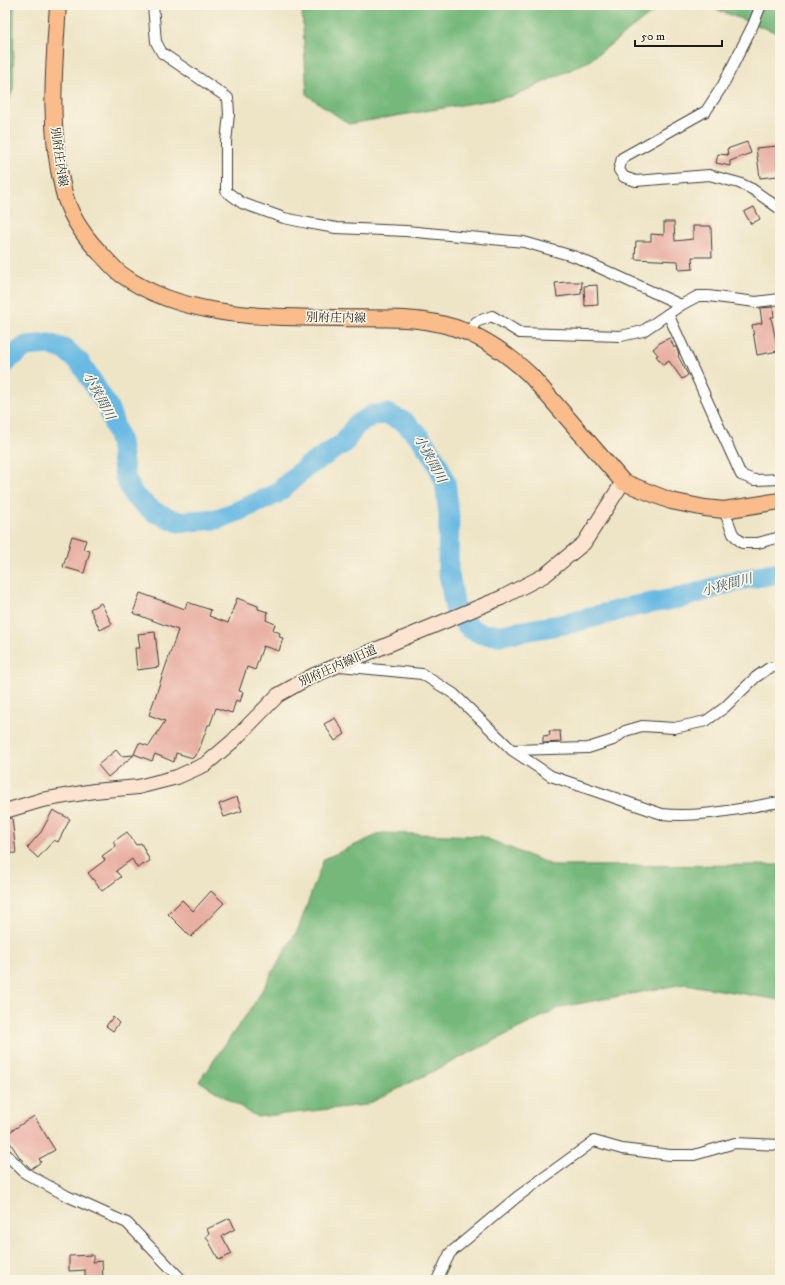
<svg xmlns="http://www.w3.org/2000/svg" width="785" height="1285" viewBox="0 0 785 1285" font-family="'IM FELL DW Pica','Noto Serif JP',serif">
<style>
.forest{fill:#74b87a;stroke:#486a4b}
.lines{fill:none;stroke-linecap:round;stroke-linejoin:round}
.river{stroke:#68b9e3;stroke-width:21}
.building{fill:#e8afa3}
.street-casing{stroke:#3c3a36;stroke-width:12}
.secondary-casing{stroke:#3c3a36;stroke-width:16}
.primary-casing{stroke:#3c3a36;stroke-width:18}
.street{stroke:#fff;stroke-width:10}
.secondary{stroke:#fde4d0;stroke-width:14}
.primary{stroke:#f9bc8a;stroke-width:16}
.labels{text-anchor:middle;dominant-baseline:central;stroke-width:3.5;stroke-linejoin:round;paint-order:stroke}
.street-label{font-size:12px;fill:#1c1c1c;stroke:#fcf5e5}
.water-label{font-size:13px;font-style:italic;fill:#3a5b6c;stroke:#fcf5e5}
</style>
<rect width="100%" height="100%" fill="#fcf5e5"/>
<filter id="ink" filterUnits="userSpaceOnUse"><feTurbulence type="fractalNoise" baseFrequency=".025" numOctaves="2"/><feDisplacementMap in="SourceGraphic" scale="8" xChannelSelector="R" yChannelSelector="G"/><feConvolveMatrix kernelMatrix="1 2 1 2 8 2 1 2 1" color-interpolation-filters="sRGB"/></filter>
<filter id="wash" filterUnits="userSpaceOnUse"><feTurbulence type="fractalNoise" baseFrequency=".012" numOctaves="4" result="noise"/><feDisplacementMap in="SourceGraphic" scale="16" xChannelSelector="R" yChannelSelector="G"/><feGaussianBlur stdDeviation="0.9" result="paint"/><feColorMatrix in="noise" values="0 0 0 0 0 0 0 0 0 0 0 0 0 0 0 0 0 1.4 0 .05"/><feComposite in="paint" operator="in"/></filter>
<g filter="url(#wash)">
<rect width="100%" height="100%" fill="#eee5c7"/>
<g class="forest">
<path d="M5 5H14L13 89 5 113Z"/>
<path d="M303 5H662L589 61 514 96 349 124 307 95 302 10Z"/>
<path d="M705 5H780V34Z"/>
<path d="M382 833 481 836 554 866 780 865V1000L684 984 561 1007 366 1105 257 1117 199 1081 254 1004 298 929 324 859Z"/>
</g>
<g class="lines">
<path class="river" d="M5 364 9 359 26 346 49 344 66 350 81 364 108 407 120 442 125 477 134 496 154 512 179 522 217 519 236 512 276 494 305 468 344 443 356 425 373 415 387 414 404 422 420 437 436 461 445 481 449 516 448 569 456 613 471 629 482 634 501 635 570 623 635 606 684 597 739 580 780 573"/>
</g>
<g id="blocks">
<g class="building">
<path d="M747 142 751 153 730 161V166L716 163 718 154 728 155 727 149Z"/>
<path d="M778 146 779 162H777L778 176 760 178 756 148Z"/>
<path d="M754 207 760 219 751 224 744 212Z"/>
<path d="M664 222H674L675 241 693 239V226H711L712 257H692L693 269 679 270 678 261 635 259 636 241H651V234L664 235Z"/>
<path d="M566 282H582L581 294 557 297 555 283Z"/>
<path d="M597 285 598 305 585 306 584 286Z"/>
<path d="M773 307 774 317H771L778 351 757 355 752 325 762 323 760 308Z"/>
<path d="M670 338 674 348 676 346 679 355 678 356 688 375 682 379 669 361 663 365 656 356 658 355 653 349 662 341Z"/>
<path d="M72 536 86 540 83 549 90 551 84 573 63 567Z"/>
<path d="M140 593 185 609 187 602 211 610 209 616 228 623 237 598 258 606V609L268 612 266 620 275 624 273 630 280 633 279 637 283 638 279 651 263 646 255 670 247 667 239 691 243 692 240 702 236 700 232 713 216 708 210 725H208L199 750 193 758 176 753 174 762 155 754 152 761 134 754 139 743 149 746 165 721 149 715 178 630 133 613Z"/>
<path d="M101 603 112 624 100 630 90 609Z"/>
<path d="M155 632 159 667 137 670 135 648H140L138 634Z"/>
<path d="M335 718 345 734 335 741 324 724Z"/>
<path d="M549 731H560L561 742 543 743V736L550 735Z"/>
<path d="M116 750 121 756 134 755 108 777 98 765Z"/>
<path d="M237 797 242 811 224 817 219 804Z"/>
<path d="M53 810 70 819 58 842 54 840 38 858 27 848 41 832Z"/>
<path d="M12 818 16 853 5 854V819Z"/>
<path d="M127 832 136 845 141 843 150 861 137 868 132 859 116 871 121 877 102 891 88 873 105 860 102 856 116 846 113 842Z"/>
<path d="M211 891 224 903 191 937 168 914 182 900 193 911Z"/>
<path d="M113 1017 119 1023 113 1031 106 1026Z"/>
<path d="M34 1116 55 1150 39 1159 41 1162 31 1169 20 1158 5 1135Z"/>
<path d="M230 1218 235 1229 222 1236 232 1254 219 1260 206 1236 209 1234 207 1229Z"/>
<path d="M93 1255V1262L102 1261 103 1280H85V1270L69 1271V1256Z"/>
</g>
</g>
</g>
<g filter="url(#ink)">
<use href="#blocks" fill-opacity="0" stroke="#3c3a36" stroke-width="1"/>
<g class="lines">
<g class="street-casing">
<g id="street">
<path d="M153 5 156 42 162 53 228 98 229 114 226 142V191L242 203 284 218 308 223 336 228 406 231 524 242 576 257 681 305"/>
<path d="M761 5 753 25 723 85 706 111 622 158 619 170 624 177 636 181 709 175 739 183 752 189 780 209"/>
<path d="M668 314 741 475 754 480 780 479"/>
<path d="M468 333 476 322 492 316 520 333 621 336 643 331 681 305 698 296H708L756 302 780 299"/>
<path d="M724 510 733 534 742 543H758L780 537"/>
<path d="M340 666 422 674 454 694 512 750 588 748 613 740 625 731 642 726 674 728 706 721 724 708 756 677 769 668 780 666"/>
<path d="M512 750 551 776 662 814C702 818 741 808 780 802"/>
<path d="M5 1153 25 1173 67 1196 127 1223 182 1280"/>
<path d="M437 1280 450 1253 517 1197 594 1141 622 1149 670 1155H694L735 1143 780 1145"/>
</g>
</g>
<g class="secondary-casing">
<path id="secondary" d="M5 811 42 800 94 791 138 787 177 777 206 764 233 741 278 695 312 676 501 598 545 575 584 543 623 482"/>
</g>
<g class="primary-casing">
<path id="primary" d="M58 5C54 67 48 128 63 189 68 212 83 235 99 252 106 259 114 269 122 275 183 318 264 317 336 318 372 319 410 316 445 325 478 333 507 353 531 376L623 482 671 501 705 508 724 510 780 501"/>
</g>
<use href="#street" class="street"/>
<use href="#secondary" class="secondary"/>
<use href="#primary" class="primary"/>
</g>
</g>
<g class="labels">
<g class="street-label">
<text transform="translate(59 157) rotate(82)">別府庄内線</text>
<text transform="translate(336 318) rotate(1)">別府庄内線</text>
<text transform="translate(338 666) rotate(-24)">別府庄内線旧道</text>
</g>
<g class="water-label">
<text transform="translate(99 396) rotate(62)">小狭間川</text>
<text transform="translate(430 459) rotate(61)">小狭間川</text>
<text transform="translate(727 585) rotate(-15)">小狭間川</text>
</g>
</g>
<rect width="785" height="1285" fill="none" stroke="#fcf5e5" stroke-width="20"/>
<path d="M635 40v6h87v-6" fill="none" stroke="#1c1c1c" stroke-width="2"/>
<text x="641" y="40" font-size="12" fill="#1c1c1c" stroke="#fcf5e5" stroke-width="3" paint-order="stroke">50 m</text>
</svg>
